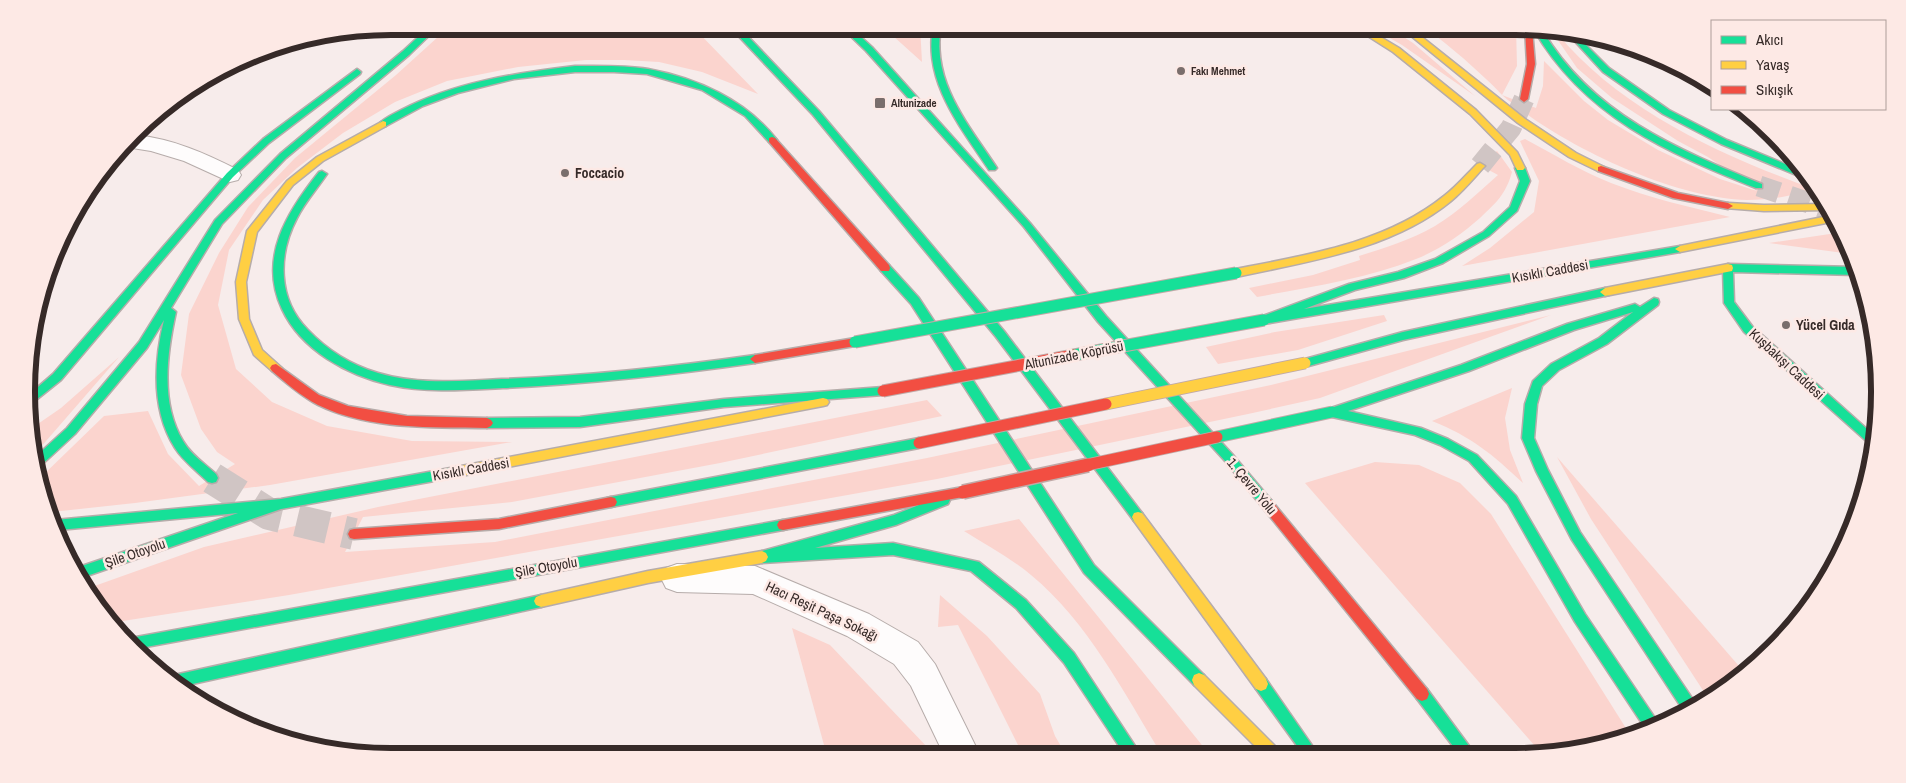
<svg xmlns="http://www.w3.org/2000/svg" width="1906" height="783" viewBox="0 0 1906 783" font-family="'Archivo Narrow',sans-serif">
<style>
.green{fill:#fbd4ce}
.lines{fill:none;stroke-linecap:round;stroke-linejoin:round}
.primary-tunnel-far1{stroke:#d0c5c4;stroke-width:21;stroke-dasharray:21 11;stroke-linecap:butt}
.primary-tunnel{stroke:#d0c5c4;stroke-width:26;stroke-dasharray:26 13;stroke-linecap:butt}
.highway-tunnel-far1{stroke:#d0c5c4;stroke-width:21;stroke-dasharray:21 11;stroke-linecap:butt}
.highway-tunnel{stroke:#d0c5c4;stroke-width:32;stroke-dasharray:32 16;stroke-linecap:butt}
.street-casing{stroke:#b6acaa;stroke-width:2}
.fast-casing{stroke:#b6acaa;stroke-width:3}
.slow-casing{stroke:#b6acaa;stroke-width:3}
.jam-casing{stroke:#b6acaa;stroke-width:3}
.street{fill:#fefcfc;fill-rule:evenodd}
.fast{fill:#16e098;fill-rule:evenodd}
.slow{fill:#ffcf43;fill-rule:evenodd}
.jam{fill:#f24e42;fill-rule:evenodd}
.fast-bridge-casing{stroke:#c0a9a7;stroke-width:13;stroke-linecap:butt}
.slow-bridge-casing{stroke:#c0a9a7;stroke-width:13;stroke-linecap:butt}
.jam-bridge-far1-casing{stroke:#c0a9a7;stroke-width:13;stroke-linecap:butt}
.jam-bridge-casing{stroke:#c0a9a7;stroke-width:16;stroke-linecap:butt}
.fast-bridge{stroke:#16e098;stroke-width:11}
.slow-bridge{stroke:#ffcf43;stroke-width:11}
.jam-bridge-far1{stroke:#f24e42;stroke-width:11}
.jam-bridge{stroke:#f24e42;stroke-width:13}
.poi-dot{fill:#7a6e6c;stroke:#fde9e5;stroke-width:2}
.labels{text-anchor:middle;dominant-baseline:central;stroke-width:5;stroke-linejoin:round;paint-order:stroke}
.far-poi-label{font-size:11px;font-weight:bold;fill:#362a28;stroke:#fde9e5;text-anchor:start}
.poi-label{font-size:14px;font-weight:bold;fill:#362a28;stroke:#fde9e5;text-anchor:start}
.street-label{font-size:14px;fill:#362a28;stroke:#fde9e5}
.rim{fill:none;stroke:#362a28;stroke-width:6}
</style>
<rect width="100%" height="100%" fill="#f7eceb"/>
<g class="green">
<path d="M450 26H692L758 94 702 72 659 62 624 60H586L518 67 447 81 395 102 343 133 297 168 263 200 229 250 218 305 236 369 272 402 327 426 412 441 512 442 270 485 135 503 52 512 39 479 104 416 148 411 168 454 199 486 235 464 217 452 201 429 181 375 189 314 219 253 248 207 295 158 396 75Z"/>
<path d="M882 26H920L922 62Z"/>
<path d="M1369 26H1387L1413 43 1475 96 1402 45Z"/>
<path d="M1422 26H1516L1517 66 1502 95 1536 108 1543 86 1544 61 1584 101 1608 120 1658 150 1720 179 1757 191 1708 157 1678 141 1612 98 1577 68 1553 33H1557C1620 110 1722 156 1814 189 1792 196 1771 200 1747 200 1671 198 1559 144 1502 95 1497 90 1492 84 1486 79 1466 60 1445 42 1422 26Z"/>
<path d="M1525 139C1553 154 1581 171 1611 183 1649 198 1690 207 1730 217L1462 266 1490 248 1534 212 1539 181 1520 141Z"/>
<path d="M1497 151 1512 172C1506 194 1496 203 1480 218 1462 234 1439 250 1416 259 1366 279 1310 287 1257 297L1249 288 1313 275 1360 260 1359 256C1384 248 1411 240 1435 226 1458 212 1478 193 1498 175L1485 168 1489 157Z"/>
<path d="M1843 232 1851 254 1769 243Z"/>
<path d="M1384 315 1387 321 1298 350 1218 364 1206 347 1275 332Z"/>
<path d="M1551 315 1320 398 1248 414 937 479 289 595 110 623 86 589 204 547 378 507 927 400 942 416 720 463 512 502 363 517 345 552 495 542 927 458 1271 385Z"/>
<path d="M119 357 33 456 32 428 61 408Z"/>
<path d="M1512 388 1505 418 1510 450 1523 483C1492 454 1472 437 1432 421Z"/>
<path d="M1557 457 1745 673 1708 698 1591 519Z"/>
<path d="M1375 462 1419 465 1460 483 1491 514 1629 733 1562 754H1542L1305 483Z"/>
<path d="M1019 519 1210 755H1162C1124 693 1088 622 1031 575 1011 558 986 545 964 531Z"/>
<path d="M940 595 987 636 1040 694 1055 736 1066 755H1023L958 625 938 627Z"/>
<path d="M792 628 830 645 928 748 931 755 827 756Z"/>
</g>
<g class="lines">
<path class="primary-tunnel-far1" d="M1759 186 1827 209"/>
<path class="primary-tunnel" d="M1823 208 1830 210"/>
<path class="highway-tunnel-far1" d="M1480 166 1511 128 1524 99"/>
<path class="highway-tunnel" d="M212 478 269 514 354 534"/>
<g class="street-casing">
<g id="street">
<path d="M136 135C173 139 205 153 238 170L241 175 238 180 230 182 184 161 151 151 126 147Z"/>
<path d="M677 564 755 566 869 614 918 642 935 664 980 755H944L911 686 894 664 847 636 753 594 677 592 666 588 661 578 666 568Z"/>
</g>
</g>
<g class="fast-casing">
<g id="fast">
<path d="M430 26H439L409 55 286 158 222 224 171 308 176 312C167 353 160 403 183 441 191 455 205 464 216 474L218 478 216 482 212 483 208 482C197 471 183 461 175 448 151 410 154 362 164 320L147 348 75 434 36 470 33 459 67 428 139 342 215 220 280 154 403 51Z"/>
<path d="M729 26H738L819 111 1004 331 1142 513 1144 517 1142 521 1138 522 1134 521 996 337 813 115Z"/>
<path d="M840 26H849L872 47 1030 223 1106 316 1233 455 1271 500 1273 504 1271 508 1267 509 1263 508 1225 461 1098 322 1024 227 866 51Z"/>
<path d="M933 26H941C931 82 968 124 997 168L995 170H989C960 126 923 82 933 26Z"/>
<path d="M1534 30 1543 31C1592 114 1677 149 1762 184V188H1756C1666 152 1585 117 1534 30Z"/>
<path d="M1569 35 1578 37 1609 68 1669 110 1727 140 1807 173 1811 181 1721 144 1663 114 1603 72Z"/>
<path d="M575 66C599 66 624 65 648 69 697 78 746 100 777 140L775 142H769L745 116 702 90 647 74 614 72H575L514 79 458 93 423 106 386 126 383 127 379 124C384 118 394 114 401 110 455 82 516 73 575 66Z"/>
<path d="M357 69 361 72 360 74 269 143 233 177 61 380 31 404V393L53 374 227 173 263 139Z"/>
<path d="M1520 165 1525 168 1530 181 1517 211 1489 236 1443 263 1404 278 1355 290 1304 309 1680 246 1685 249 1680 252 1264 324 1260 323 1259 320 1260 317 1349 284 1398 272 1435 259 1483 232 1510 207 1520 181 1515 168Z"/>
<path d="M322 171 327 174C317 189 305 202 297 218 278 254 277 299 308 330 327 350 351 365 378 373 418 385 461 381 502 379 587 376 671 367 755 355L760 359 755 363C671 375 587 384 503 388 466 390 426 393 390 385 347 375 301 350 282 309 258 258 287 212 319 172Z"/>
<path d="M885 264 889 265 919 298 1094 565 1204 675 1206 680 1204 685 1199 687 1194 685 1084 573 911 304 881 271 880 268 881 265Z"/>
<path d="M1728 264 1856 267 1859 274 1857 275 1733 272 1734 302 1752 326 1877 438 1874 448 1744 332 1724 303 1723 268Z"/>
<path d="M1605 288 1609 289 1610 292 1609 295 1403 340 1305 367 1300 363 1305 359 1403 332Z"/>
<path d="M1654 298 1658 299 1659 302 1658 305 1607 344 1559 370 1542 386 1537 404 1534 438 1548 470 1580 532 1696 704 1685 713 1572 540 1536 471 1522 438 1525 404 1533 381 1551 364 1599 338 1633 312 1574 330 1469 371 1348 411 1421 428 1448 439 1477 455 1516 496 1585 614 1657 721 1658 724 1645 728 1575 622 1508 504 1469 461 1440 445 1415 435 1332 417 1328 415 1326 412 1328 409 1461 365 1567 324 1635 304 1640 307Z"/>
<path d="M883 387 887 388 889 391 887 394 883 395 724 407 580 427 487 428 483 426 481 423 483 420 487 418 580 417 724 399Z"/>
<path d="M919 438 923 440 925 443 923 446 919 448 611 507 607 506 605 502 607 498 611 497Z"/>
<path d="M456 467 460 469 462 472 460 475 456 477 281 509 78 579 73 569 238 513 59 530 55 520 281 499Z"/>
<path d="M944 495 948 496 950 500 948 504 896 525 815 548 893 543 979 562 1026 600 1074 653 1141 755H1125L1064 663 1016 608 971 571 893 555 762 563 758 561 756 557 758 553 762 551 894 515Z"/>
<path d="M783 520 787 521 789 525 787 529 783 530 135 649 125 639Z"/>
<path d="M541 595 546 597 548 601 546 605 541 607 179 687 165 677Z"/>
<path d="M1261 677 1266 679 1318 754H1303L1256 689 1254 684 1256 679Z"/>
<path d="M1422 687 1427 689 1475 754H1459L1417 699 1415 694 1417 689Z"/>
</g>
</g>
<g class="slow-casing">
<g id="slow">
<path d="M1352 26H1362L1399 48 1476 110 1517 152 1525 168 1523 170H1517L1510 155 1470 114 1393 52Z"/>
<path d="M1399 26H1408L1525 119 1576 153 1604 167V171H1598L1569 157 1518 123Z"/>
<path d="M383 121 386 122V126L323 161 293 185 257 232 246 282 249 319 262 350 282 368 280 371H272L254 355 239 319 236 282 247 231 287 181 317 157Z"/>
<path d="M1480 163 1485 166 1483 168C1473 179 1463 191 1451 201 1391 250 1309 261 1236 277L1231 273 1236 269C1307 255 1386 243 1444 196 1456 187 1466 175 1477 164Z"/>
<path d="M1728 203 1764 205 1826 204 1830 210 1764 211 1725 208 1723 206 1725 204Z"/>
<path d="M1833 215 1836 221 1680 252 1675 249 1680 246Z"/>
<path d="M1728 264 1732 265 1733 268 1732 271 1605 296 1600 292 1605 288Z"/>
<path d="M823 398 827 399 829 402 827 405 823 406 456 477 452 475 450 472 452 469 456 467Z"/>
<path d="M1138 512 1142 513 1266 679 1268 684 1266 689 1261 691 1256 689 1134 521 1132 517 1134 513Z"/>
<path d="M762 551 766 553 768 557 766 561 762 563 648 583 541 607 536 605 534 601 536 597 541 595 648 571Z"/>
<path d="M1199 673 1204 675 1278 749 1280 754H1263L1194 685 1192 680 1194 675Z"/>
</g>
</g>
<g class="jam-casing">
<g id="jam">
<path d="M1525 28 1532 29 1535 64 1528 99 1524 102 1520 99 1527 64Z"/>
<path d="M772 137 775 138 889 265 890 268 889 271H881L769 142V138Z"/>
<path d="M1601 166 1678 193 1728 203 1733 206 1728 209 1673 198 1598 171V167Z"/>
<path d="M855 338 860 342 855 346 755 363 750 359 755 355Z"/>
<path d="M276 364 319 395 348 406 407 416 487 418 491 420 493 423 491 426 487 428C432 427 369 430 318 405 301 396 286 383 272 371L270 368 272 365Z"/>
<path d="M963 487 967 488 969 492 967 496 963 497 783 530 779 529 777 525 779 521 783 520Z"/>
<path d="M611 497 615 498 617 502 615 506 611 507 499 529 354 539 350 538 348 534 350 530 354 529 499 519Z"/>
<path d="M1267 499 1271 500 1427 689 1429 694 1427 699 1422 701 1417 699 1263 508 1261 504 1263 500Z"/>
</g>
</g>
<use href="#street" class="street"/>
<use href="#fast" class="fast"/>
<use href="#slow" class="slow"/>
<use href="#jam" class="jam"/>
<g class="fast-bridge-casing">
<g id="fast-bridge">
<path d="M855 342 1236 273"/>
<path d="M1074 355 1264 320"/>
<path d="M1217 437 1332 412"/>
</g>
</g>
<g class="slow-bridge-casing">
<path id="slow-bridge" d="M1106 404 1305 363"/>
</g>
<g class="jam-bridge-far1-casing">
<g id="jam-bridge-far1">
<path d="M883 391 1074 355"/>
<path d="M919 443 1106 404"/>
<path d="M1082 466 1217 437"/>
</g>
</g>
<g class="jam-bridge-casing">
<path id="jam-bridge" d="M963 492 1088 465"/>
</g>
<use href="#fast-bridge" class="fast-bridge"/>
<use href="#slow-bridge" class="slow-bridge"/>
<use href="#jam-bridge-far1" class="jam-bridge-far1"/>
<use href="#jam-bridge" class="jam-bridge"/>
</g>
<g class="poi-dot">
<circle cx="1181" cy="71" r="5"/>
<rect x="874" y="97" width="12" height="12" rx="2.5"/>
<circle cx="565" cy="173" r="5"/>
<circle cx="1786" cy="325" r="5"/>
</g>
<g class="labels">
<g class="far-poi-label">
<text x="1191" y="71">Fakı Mehmet</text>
<text x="891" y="103">Altunizade</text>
</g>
<g class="poi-label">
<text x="575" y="173">Foccacio</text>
<text x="1796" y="325">Yücel Gıda</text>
</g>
<g class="street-label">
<text transform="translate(1550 271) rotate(-10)">Kısıklı Caddesi</text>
<text transform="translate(1074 355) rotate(-11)">Altunizade Köprüsü</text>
<text transform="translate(1787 364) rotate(43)">Kuşbakışı Caddesi</text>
<text transform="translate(471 469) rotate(-10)">Kısıklı Caddesi</text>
<text transform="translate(1252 486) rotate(50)">1. Çevre Yolu</text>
<text transform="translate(135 553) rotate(-19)">Şile Otoyolu</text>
<text transform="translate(546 567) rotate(-10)">Şile Otoyolu</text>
<text transform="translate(822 611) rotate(25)">Hacı Reşit Paşa Sokağı</text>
</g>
</g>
<path d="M0 0H1906V783H0ZM391 35H1515A356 356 0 0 1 1871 391V392A356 356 0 0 1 1515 748H391A356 356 0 0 1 35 392V391A356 356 0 0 1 391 35Z" fill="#fde9e5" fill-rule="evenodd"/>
<path class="rim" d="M391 35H1515A356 356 0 0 1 1871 391V392A356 356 0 0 1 1515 748H391A356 356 0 0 1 35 392V391A356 356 0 0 1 391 35Z"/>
<rect x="1711" y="20" width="175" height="90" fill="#fde9e5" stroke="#ad9d99"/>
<rect x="1721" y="36" width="25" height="8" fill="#16e098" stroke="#ad9d99"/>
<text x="1756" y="45" font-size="15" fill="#362a28">Akıcı</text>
<rect x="1721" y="61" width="25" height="8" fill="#ffcf43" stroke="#ad9d99"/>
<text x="1756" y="70" font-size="15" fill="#362a28">Yavaş</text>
<rect x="1721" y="86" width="25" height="8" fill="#f24e42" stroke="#ad9d99"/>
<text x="1756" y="95" font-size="15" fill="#362a28">Sıkışık</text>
</svg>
